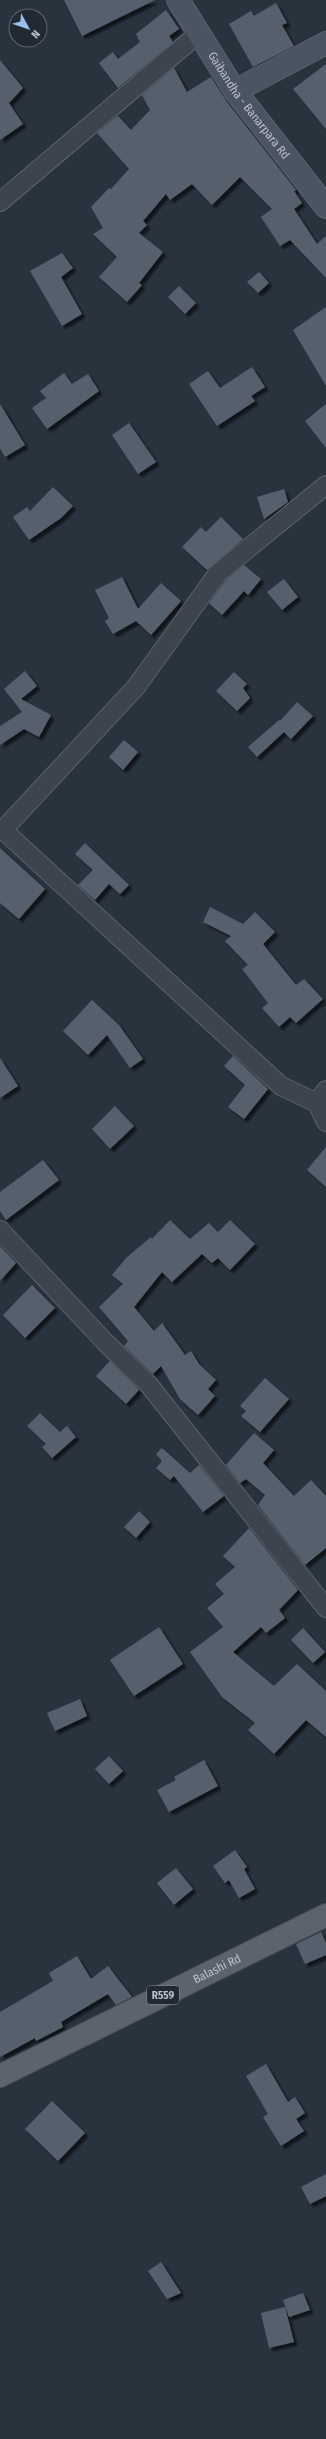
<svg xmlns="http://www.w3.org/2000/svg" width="326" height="2439" viewBox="0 0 326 2439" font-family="'Fira Sans Condensed',sans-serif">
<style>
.building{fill:#57616d;filter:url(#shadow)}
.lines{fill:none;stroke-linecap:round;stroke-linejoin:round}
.street-casing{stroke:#5a636c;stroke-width:20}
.secondary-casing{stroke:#5a636c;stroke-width:24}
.primary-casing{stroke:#464e57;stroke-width:24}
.street{stroke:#3c454e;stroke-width:18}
.secondary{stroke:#4b5461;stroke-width:22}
.primary{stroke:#5b646e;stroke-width:22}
.labels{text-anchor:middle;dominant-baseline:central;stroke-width:4;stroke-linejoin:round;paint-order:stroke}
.shield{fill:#212a33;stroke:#8b939c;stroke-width:1}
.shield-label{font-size:11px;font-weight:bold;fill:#b9c0c9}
.street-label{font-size:12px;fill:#b9c0c9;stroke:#212a33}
</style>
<defs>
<filter id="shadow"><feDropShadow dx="3.5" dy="3.5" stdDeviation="1" flood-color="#0009"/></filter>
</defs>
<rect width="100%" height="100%" fill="#29333e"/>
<g class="building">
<path d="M64 0H155L82 36Z"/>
<path d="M276 3 287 23 282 25 294 46 253 67 229 24 251 11 254 16Z"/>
<path d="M166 10 179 29 169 36 173 42 118 88 99 63 113 52 118 59 140 42 136 34Z"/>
<path d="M0 60 23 88 9 103 23 124 0 140Z"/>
<path d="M326 64V129L293 89Z"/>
<path d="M174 68 187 92 211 77 227 102 296 190 294 191 302 203 294 209 317 244 326 236V278L290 240 280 246 261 217 272 209 240 177 212 205 192 184 170 200 166 194 143 221 147 225 139 233 163 252 139 283 142 285 127 302 99 277 117 257 93 234 103 228 91 207 109 188 111 189 129 169 97 133 118 116 131 130 150 110 142 95Z"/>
<path d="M62 253 73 268 61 277 82 314 62 326 30 271Z"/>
<path d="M259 272 269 283 258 293 247 282Z"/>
<path d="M179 286 196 303 185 314 168 297Z"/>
<path d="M326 307V386L293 330Z"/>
<path d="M252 367 265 387 251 396 255 401 217 426 189 384 208 371 220 388Z"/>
<path d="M64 373 72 384 88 374 99 391 47 429 32 408 46 398 40 391Z"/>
<path d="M0 404 25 445 5 457 0 448Z"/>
<path d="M326 404V448L305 421Z"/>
<path d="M129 423 156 462 138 474 112 435Z"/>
<path d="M53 487 73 506 61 518 29 540 13 517 27 507 30 511Z"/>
<path d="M284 489 288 502 264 519 257 497Z"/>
<path d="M221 517 243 539 207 570 182 547 201 527 206 532Z"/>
<path d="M244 565 261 579 248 595 244 591 222 615 209 603 226 580Z"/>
<path d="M122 577 138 609 161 583 181 601 151 635 136 621 113 634 105 621 109 618 95 590Z"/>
<path d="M284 579 298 597 282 610 267 592Z"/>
<path d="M25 671 37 686 21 699 51 715 39 737 24 729 0 745V726L22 712 4 689Z"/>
<path d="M234 672 247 684 243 688 250 698 237 711 216 691Z"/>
<path d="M297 702 313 716 291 739 284 732 257 757 248 747 279 720 280 721Z"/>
<path d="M124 740 138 752 123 770 109 757Z"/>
<path d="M85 843 129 885 120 894 109 884 95 900 78 885 93 870 75 854Z"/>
<path d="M0 848 45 889 19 919 0 903Z"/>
<path d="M210 907 243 924 255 912 275 932 263 944 296 985 304 979 323 999 296 1023 290 1017 279 1027 262 1008 268 1003 242 969 248 965 225 941 231 936 203 922Z"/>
<path d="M92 1000 119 1025 143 1059 130 1068 107 1035 88 1055 63 1031Z"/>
<path d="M233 1056 268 1089 244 1119 228 1107 245 1085 224 1066Z"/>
<path d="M0 1058 18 1086 0 1098Z"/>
<path d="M115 1106 134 1126 110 1149 92 1129Z"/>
<path d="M326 1147V1187L307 1170Z"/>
<path d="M43 1160 59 1180 6 1220 0 1211V1192Z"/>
<path d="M170 1220 190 1239 209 1223 218 1232 230 1220 255 1244 230 1270 218 1258 212 1263 202 1254 172 1282 162 1272 134 1307 154 1331 162 1323 185 1355 191 1351 199 1364 216 1380 208 1389 215 1396 198 1415 180 1399 161 1366 153 1374 124 1346 128 1341 99 1307 123 1284 112 1275 127 1257 151 1237 152 1239Z"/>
<path d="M0 1246 16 1263 0 1281Z"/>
<path d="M32 1285 55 1308 25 1338 3 1315Z"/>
<path d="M110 1361 139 1390 126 1404 96 1376Z"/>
<path d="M265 1378 289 1399 260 1432 241 1416 246 1411 240 1406Z"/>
<path d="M40 1413 60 1432 67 1426 76 1437 52 1458 42 1447 46 1444 27 1426Z"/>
<path d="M254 1433 274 1450 263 1463 294 1496 311 1480 326 1496V1548L305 1565 258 1505 265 1495 246 1479 240 1483 226 1465Z"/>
<path d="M162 1448 190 1473 199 1465 224 1496 203 1512 174 1476 170 1480 156 1468 162 1461 156 1454Z"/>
<path d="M139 1511 150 1522 136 1538 124 1527Z"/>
<path d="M249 1528 298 1590 279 1610 285 1618 266 1633 261 1627 233 1652 274 1686 297 1664 326 1691V1737L306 1720 274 1754 248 1730 255 1723 222 1697 190 1652 223 1627 207 1608 224 1594 215 1584 235 1567 223 1556Z"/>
<path d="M159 1627 183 1664 134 1696 110 1660Z"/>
<path d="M303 1628 325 1652 313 1663 291 1640Z"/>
<path d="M80 1699 87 1716 55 1731 47 1713Z"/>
<path d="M109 1756 123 1771 109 1784 95 1769Z"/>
<path d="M204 1760 218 1786 169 1812 157 1790 176 1780 174 1777Z"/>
<path d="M235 1850 247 1867 244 1869 255 1889 239 1898 229 1880 225 1883 213 1866Z"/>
<path d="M176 1868 193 1889 174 1905 157 1883Z"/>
<path d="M321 1932 326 1943V1955L305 1964 296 1944Z"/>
<path d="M77 1956 91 1979 108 1966 132 1997 116 2005 108 1994 61 2022 63 2027 36 2041 35 2038 0 2057V2012L53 1981 49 1973Z"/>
<path d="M266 2064 288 2102 295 2097 305 2113 296 2119 304 2131 281 2146 263 2117 268 2114 246 2076Z"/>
<path d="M52 2101 85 2133 58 2161 25 2129Z"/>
<path d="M326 2174V2196L310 2204 301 2187Z"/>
<path d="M161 2262 181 2293 167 2299 148 2271Z"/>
<path d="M303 2293 310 2310 289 2317 283 2300Z"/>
<path d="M285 2307 294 2342 269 2348 261 2313Z"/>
</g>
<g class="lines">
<g class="street-casing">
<g id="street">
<path d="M0 202 198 34"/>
<path d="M326 485 218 573 136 687 3 830 281 1086 317 1103 326 1122"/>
<path d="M317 1103 326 1090"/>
<path d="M0 1230 105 1342 149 1385 326 1608"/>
</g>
</g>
<g class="secondary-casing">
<g id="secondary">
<path id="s1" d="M178 0 235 91 326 207"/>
<path d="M235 91 326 43"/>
</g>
</g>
<g class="primary-casing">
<g id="primary">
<path id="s2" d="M0 2076 326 1915"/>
</g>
</g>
<use href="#street" class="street"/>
<use href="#secondary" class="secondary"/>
<use href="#primary" class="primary"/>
</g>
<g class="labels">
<rect class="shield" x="147" y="1986" width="32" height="18" rx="3"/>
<g class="shield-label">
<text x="163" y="1995">R559</text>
</g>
<g class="street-label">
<text stroke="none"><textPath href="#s1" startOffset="127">Gaibandha - Banarpara Rd</textPath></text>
<text stroke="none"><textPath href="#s2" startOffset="242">Balashi Rd</textPath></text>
</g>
</g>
<g transform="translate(28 28) rotate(130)"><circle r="19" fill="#212a33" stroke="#5e666f"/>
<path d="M0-3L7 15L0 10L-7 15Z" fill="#9abeed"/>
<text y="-6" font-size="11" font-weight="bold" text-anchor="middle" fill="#b9c0c9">N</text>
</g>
</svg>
